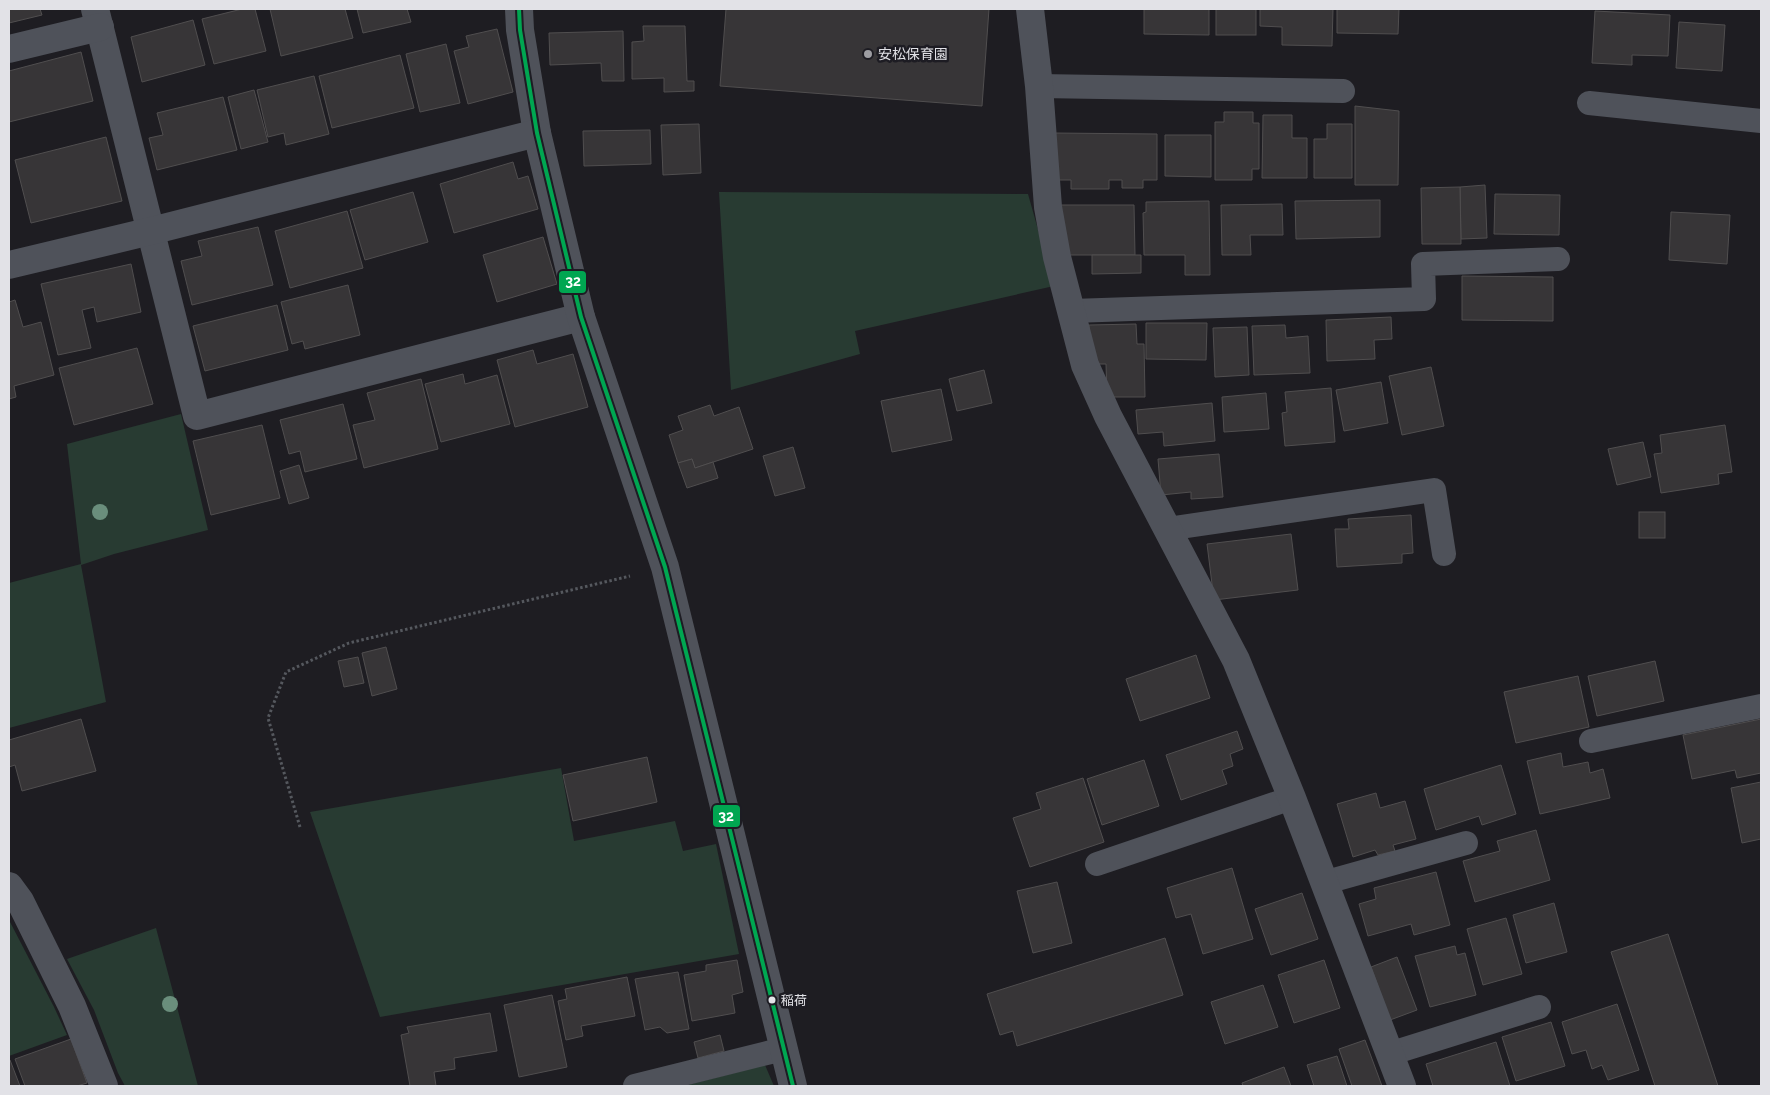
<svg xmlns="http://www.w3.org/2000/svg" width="1770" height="1095" viewBox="0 0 1770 1095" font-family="Raleway,'Noto Sans JP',sans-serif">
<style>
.green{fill:#283b32}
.building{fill:#373537;stroke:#504e4f}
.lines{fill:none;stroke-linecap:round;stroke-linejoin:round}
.path{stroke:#55585e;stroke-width:3;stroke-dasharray:2.5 2.5;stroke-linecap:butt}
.lane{stroke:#4f525a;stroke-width:24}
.street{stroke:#4f525a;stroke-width:28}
.bus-1-casing{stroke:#1d1c23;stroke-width:8}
.bus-1{stroke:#00a651;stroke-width:4}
.tree{fill:#6a8e7c}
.poi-dot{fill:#9d9da2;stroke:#1d1c23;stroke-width:2}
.bus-dot{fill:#e2e2e7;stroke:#1d1c23;stroke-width:2}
.labels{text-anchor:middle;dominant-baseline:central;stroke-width:5;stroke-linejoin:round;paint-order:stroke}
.bus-label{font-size:13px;fill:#e2e2e7;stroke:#1d1c23;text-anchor:start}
.poi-label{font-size:14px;fill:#e2e2e7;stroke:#1d1c23;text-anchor:start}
.line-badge{stroke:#1d1c23;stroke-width:2}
.badge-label{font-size:14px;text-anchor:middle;font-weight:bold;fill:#fff}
</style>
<rect width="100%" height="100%" fill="#1e1d22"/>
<g class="green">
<path d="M719 192 1028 194 1054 286 855 331 860 354 731 390Z"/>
<path d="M181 414 208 530 114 554 81 565 106 702 9 728V583L81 564 67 444Z"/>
<path d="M561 768 574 841 675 821 683 851 716 844 739 954 380 1017 310 812Z"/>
<path d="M9 920 54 1007 67 1035 9 1056Z"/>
<path d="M156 928 198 1086H125L118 1073 94 1010 67 959Z"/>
<path d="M765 1065 774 1086H683Z"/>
</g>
<g class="building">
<path d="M9 9H40L42 15 9 23Z"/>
<path d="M242 9H255L266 51 214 64 202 19Z"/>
<path d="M270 9H345L353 38 281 56Z"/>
<path d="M357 9H407L411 22 363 33Z"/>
<path d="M726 9H989L982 106 720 86Z"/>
<path d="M1144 9H1209V35L1144 34Z"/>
<rect x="1216" y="9" width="40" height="26"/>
<path d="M1260 9H1333L1332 46 1282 45V27L1260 26Z"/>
<path d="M1337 9H1399L1398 34 1337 33Z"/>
<path d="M1595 11 1670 15 1668 56 1632 55V65L1592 63Z"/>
<path d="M193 20 205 65 142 82 131 37Z"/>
<path d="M1679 22 1725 25 1722 71 1676 68Z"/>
<path d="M643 26H685L687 81H694V91L664 92V78L632 79V42L644 41Z"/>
<path d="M497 29 513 92 468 104 454 51 469 47 466 36Z"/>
<path d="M623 31 624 81H602L601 63 550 65 549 33Z"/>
<path d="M446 44 460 103 420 112 406 54Z"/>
<path d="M81 52 93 101 9 122V71Z"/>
<path d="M400 55 414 108 332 128 319 76Z"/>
<path d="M314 76 329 134 286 145 284 133 268 137 257 90Z"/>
<path d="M254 90 268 142 241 149 228 97Z"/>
<path d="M223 97 237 150 157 170 149 138 163 135 157 113Z"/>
<path d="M1355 106 1399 111 1398 185H1355Z"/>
<path d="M1224 112H1253V123H1259V169H1252V180H1215V122H1224Z"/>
<path d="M1263 115H1292V138H1307V178H1262Z"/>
<path d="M699 124 701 173 663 175 661 125Z"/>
<path d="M1327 124H1352V178H1314V139H1327Z"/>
<path d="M650 130 651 164 584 166 583 131Z"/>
<path d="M1053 133 1157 134V180H1143V188H1122V180H1109V189H1071V180H1053Z"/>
<path d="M1165 135H1211V177L1165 176Z"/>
<path d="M106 137 122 201 31 223 15 160Z"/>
<path d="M513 162 518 179 528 176 538 209 454 233 440 184Z"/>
<path d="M1485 185 1487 238 1461 239 1460 187Z"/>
<path d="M1460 187 1461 244H1422L1421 188Z"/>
<path d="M413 192 428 242 365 260 350 210Z"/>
<path d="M1495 194 1560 195 1559 235 1494 234Z"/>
<path d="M1380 200V237L1296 239 1295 201Z"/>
<path d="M1209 201 1210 275H1185V255H1144L1143 213 1146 212V202Z"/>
<path d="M1282 204 1283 235H1250L1251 255H1222L1221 205Z"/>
<path d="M1058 205H1134L1135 255H1059Z"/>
<path d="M347 211 363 268 290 288 275 231Z"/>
<path d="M1671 212 1730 215 1727 264 1669 260Z"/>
<path d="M258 227 273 285 192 305 181 261 202 256 198 241Z"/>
<path d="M543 237 557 284 497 302 483 255Z"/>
<path d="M1092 255H1141V273L1092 274Z"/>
<path d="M131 264 141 312 97 322 94 307 82 310 91 348 58 355 41 284Z"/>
<path d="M1462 276 1553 277V321L1462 320Z"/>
<path d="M348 285 360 335 305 349 303 341 292 344 281 302Z"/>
<path d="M15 300 23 327 41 322 54 375 14 386 16 397 9 399V302Z"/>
<path d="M277 305 288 350 205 371 193 326Z"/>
<path d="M1391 317 1392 339 1374 340 1375 359 1327 361 1326 320Z"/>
<path d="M1146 323H1207L1206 360 1146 359Z"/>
<path d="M1136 324 1137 344H1144L1145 397H1107L1106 364H1091L1089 325Z"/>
<path d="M1285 325 1286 338 1308 336 1310 373 1254 375 1252 326Z"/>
<path d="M1247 327 1249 375 1215 377 1213 328Z"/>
<path d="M137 348 153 404 74 425 59 368Z"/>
<path d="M533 350 537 364 573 354 588 407 515 427 497 360Z"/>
<path d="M1431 367 1444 426 1402 435 1389 376Z"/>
<path d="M984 370 992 403 957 411 949 379Z"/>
<path d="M463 374 465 384 497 375 510 424 441 442 425 384Z"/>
<path d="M421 379 438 449 364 468 353 425 375 420 367 393Z"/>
<path d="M1381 382 1388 423 1344 431 1336 390Z"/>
<path d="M1331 388 1335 442 1285 446 1282 413 1287 412 1285 392Z"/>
<path d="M941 389 952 440 892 452 881 401Z"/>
<path d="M1266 393 1269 429 1224 432 1222 397Z"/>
<path d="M1212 403 1215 441 1164 446 1163 432 1138 434 1136 410Z"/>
<path d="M343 404 357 459 305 472 300 451 289 454 280 420Z"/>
<path d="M710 405 714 416 739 407 753 449 695 468 692 459 678 463 669 435 683 430 678 416Z"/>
<path d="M262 425 280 498 211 515 193 441Z"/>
<path d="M1725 425 1732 472 1718 474 1719 484 1661 493 1654 454 1662 453 1660 435Z"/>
<path d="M1643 442 1651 477 1617 485 1608 449Z"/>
<path d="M793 447 805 488 775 496 763 456Z"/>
<path d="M1219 454 1223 497 1191 499V492L1161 495 1158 459Z"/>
<path d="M692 459 695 468 713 462 718 478 687 488 678 463Z"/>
<path d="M299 465 309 498 289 504 280 471Z"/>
<rect x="1639" y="512" width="26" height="26"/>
<path d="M1411 515 1413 553 1402 554V563L1337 567 1335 529H1349L1348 519Z"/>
<path d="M1291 534 1298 590 1214 600 1207 544Z"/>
<path d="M386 647 397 689 372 696 362 653Z"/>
<path d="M1196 655 1210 698 1140 721 1126 679Z"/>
<path d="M358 657 364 683 344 687 338 661Z"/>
<path d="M1655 661 1664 701 1597 716 1588 676Z"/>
<path d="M1578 676 1589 727 1516 743 1504 692Z"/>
<path d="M81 719 96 771 22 791 15 765 9 767V740Z"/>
<path d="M1761 719V773L1737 778 1735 770 1692 779 1683 735Z"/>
<path d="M1237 731 1243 749 1230 754 1233 766 1222 770 1227 784 1181 800 1166 755Z"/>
<path d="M1561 753 1563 767 1588 762 1590 773 1603 769 1610 798 1540 814 1527 761Z"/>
<path d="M647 757 657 802 573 821 563 775Z"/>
<path d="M1144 760 1159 806 1102 825 1087 779Z"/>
<path d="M1501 765 1516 814 1482 825 1479 816 1436 830 1424 789Z"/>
<path d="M1083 778 1104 842 1030 867 1013 818 1041 809 1036 793Z"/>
<path d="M1761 782V839L1742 843 1731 788Z"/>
<path d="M1376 793 1380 808 1405 801 1416 839 1393 845 1395 851 1378 855 1375 850 1353 857 1337 804Z"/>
<path d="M1536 830 1550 880 1475 902 1463 861 1500 851 1497 841Z"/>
<path d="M1232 868 1253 939 1203 954 1191 914 1176 918 1167 888Z"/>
<path d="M1436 872 1450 925 1414 935 1411 924 1368 936 1359 904 1376 899 1374 888Z"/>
<path d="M1057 882 1072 943 1033 953 1017 891Z"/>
<path d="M1302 893 1318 939 1271 955 1255 909Z"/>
<path d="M1554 903 1567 952 1526 963 1513 915Z"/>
<path d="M1506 918 1522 974 1483 985 1467 929Z"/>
<path d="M1668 934 1718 1086H1655L1611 952Z"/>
<path d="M1165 938 1183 995 1017 1046 1013 1031 1000 1035 987 994Z"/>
<path d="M1455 946 1457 955 1465 953 1476 995 1430 1007 1415 956Z"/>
<path d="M1397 957 1417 1010 1390 1020 1371 967Z"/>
<path d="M737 960 743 992 732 995 735 1013 692 1021 684 975 706 971V965Z"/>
<path d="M1324 960 1340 1008 1294 1023 1278 975Z"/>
<path d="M678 972 689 1029 667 1033 660 1027 645 1030 635 979Z"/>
<path d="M627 977 635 1016 581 1026 583 1036 566 1040 558 1001 567 999 565 989Z"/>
<path d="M1263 985 1278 1027 1225 1044 1211 1002Z"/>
<path d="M552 995 567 1067 519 1077 504 1005Z"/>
<path d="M1617 1004 1639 1070 1608 1080 1602 1065 1592 1069 1586 1050 1572 1054 1562 1022Z"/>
<path d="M490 1013 497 1051 454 1058 455 1069 434 1072 436 1086H410L401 1035 409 1033 407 1027Z"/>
<path d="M1551 1022 1565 1066 1516 1081 1502 1037Z"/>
<path d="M720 1035 724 1051 698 1058 694 1042Z"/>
<path d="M71 1039 87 1083 77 1086H25L15 1059Z"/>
<path d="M1365 1040 1382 1086H1352L1339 1049Z"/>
<path d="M1496 1042 1510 1086H1433L1426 1064Z"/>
<path d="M1337 1056 1347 1086H1314L1307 1065Z"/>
<path d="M9 1060H10L20 1086H9Z"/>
<path d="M1284 1067 1291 1086H1243L1242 1083Z"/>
</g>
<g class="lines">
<path class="path" d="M300 827 268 718 286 672 349 643 630 576"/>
<g class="lane">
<path d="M1039 86 1343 91"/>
<path d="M1589 103 1761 121"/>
<path d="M1072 311 1424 299 1423 264 1558 259"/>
<path d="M1167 529 1434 490 1444 554"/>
<path d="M1591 741 1761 706"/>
<path d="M1097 864 1292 798"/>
<path d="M1323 883 1466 843"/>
<path d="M1389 1054 1539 1007"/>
<path d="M635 1086 783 1049"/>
</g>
<g class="street">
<path d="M95 9 197 416 581 317"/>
<path d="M519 9 520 30 537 133 581 317 665 567 793 1086"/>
<path d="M1030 9 1039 86 1048 207 1057 257 1085 365 1108 416 1236 660 1292 798 1402 1086"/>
<path d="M9 49 100 27"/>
<path d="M9 265 151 231 537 133"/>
<path d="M9 886 20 901 72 1006 104 1086"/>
</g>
<g class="bus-1-casing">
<path id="bus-1" d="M519 9 520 30 537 133 581 317 665 567 793 1086"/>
</g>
<use href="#bus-1" class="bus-1"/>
</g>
<g class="tree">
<circle cx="100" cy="512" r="8"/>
<circle cx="170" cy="1004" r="8"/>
</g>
<circle class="poi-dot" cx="868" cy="54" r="5"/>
<circle class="bus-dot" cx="772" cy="1000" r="4.5"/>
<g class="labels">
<g class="bus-label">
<text x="781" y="1000">稲荷</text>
</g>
<g class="poi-label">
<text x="878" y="54">安松保育園</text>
</g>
</g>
<g class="line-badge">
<rect x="558" y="270" width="29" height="24" rx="5" fill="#00a651"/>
<rect x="712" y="804" width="29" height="24" rx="5" fill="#00a651"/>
</g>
<g class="badge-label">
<text x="573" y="286">32</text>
<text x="726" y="821">32</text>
</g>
<rect width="1770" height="1095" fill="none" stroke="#e2e2e7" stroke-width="20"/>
</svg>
